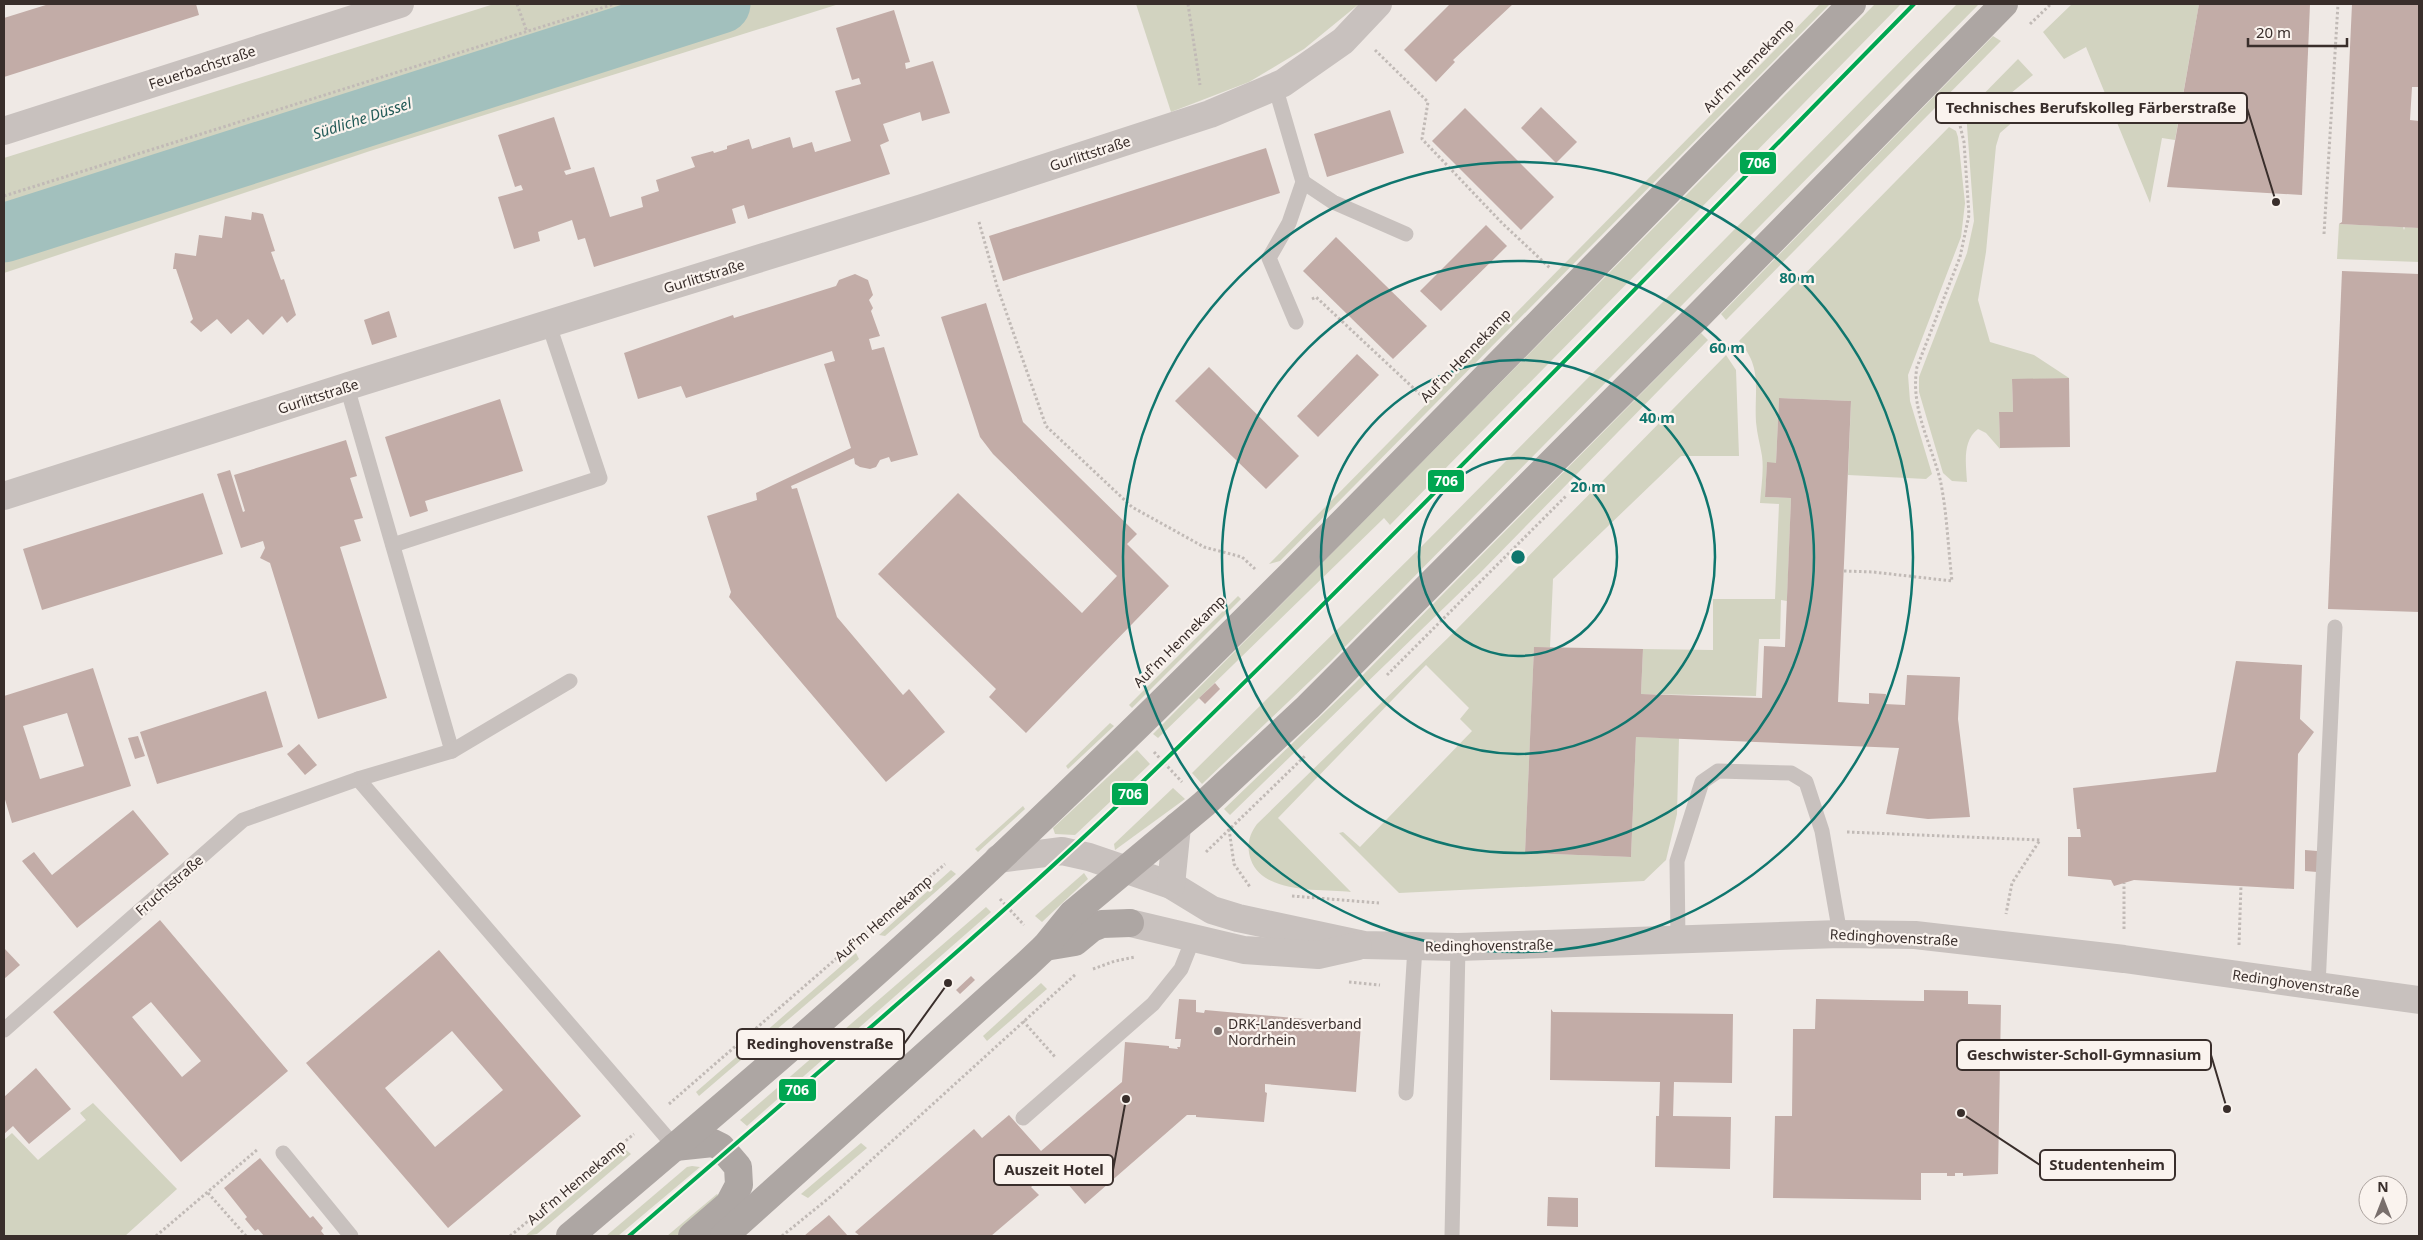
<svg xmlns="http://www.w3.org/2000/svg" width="2423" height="1240" viewBox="0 0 2423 1240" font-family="'Noto Sans',sans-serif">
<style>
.green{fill:#d2d3c0}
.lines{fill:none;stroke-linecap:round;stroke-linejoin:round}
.river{stroke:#a2c0bd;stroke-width:59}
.building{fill:#c2aca7;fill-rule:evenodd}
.path{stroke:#c1bab6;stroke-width:3;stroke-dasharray:2.5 2.5;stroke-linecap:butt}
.lane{stroke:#c8c1be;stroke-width:15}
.street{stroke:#c8c1be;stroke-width:28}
.primary{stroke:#ada6a3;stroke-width:28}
.tram-1-casing{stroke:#faf3ee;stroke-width:8}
.tram-1{stroke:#00a651;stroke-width:4}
.ring{fill:none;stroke:#0f766e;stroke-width:2.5}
.poi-dot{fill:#796f6c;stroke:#faf3ee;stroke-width:2}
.labels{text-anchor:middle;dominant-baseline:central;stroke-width:4.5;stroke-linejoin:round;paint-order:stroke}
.street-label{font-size:14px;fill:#392e2b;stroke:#faf3ee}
.poi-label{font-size:14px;fill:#392e2b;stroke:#faf3ee;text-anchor:start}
.water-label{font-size:15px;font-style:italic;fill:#225a57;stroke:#faf3ee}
.centre{fill:#0f766e;stroke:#faf3ee;stroke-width:2.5}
.ring-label{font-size:15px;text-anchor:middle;font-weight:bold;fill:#0f766e;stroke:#faf3ee;stroke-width:4.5;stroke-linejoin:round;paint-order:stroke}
.leader{fill:none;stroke:#392e2b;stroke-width:2}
.callout-dot{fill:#392e2b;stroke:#faf3ee;stroke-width:2}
.callout{fill:#faf3ee;stroke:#392e2b;stroke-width:2}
.callout-label{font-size:15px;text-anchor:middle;font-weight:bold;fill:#392e2b}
.line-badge{stroke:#faf3ee;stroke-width:2}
.badge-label{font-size:14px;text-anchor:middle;font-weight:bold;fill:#fff}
</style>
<rect width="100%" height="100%" fill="#efe9e5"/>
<g class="green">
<path d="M494 4H839L370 151 4 273V158Z"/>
<path d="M1136 4H1359L1304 49 1249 82 1171 112Z"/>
<path d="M1820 4H1830L1280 561 1269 564Z"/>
<path d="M1875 4H1901L1390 525 1384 518 1158 738 1153 734Z"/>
<path d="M1957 4H1979L1331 661 1202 784 1192 773 1422 546Z"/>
<path d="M2072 4H2199L2175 140 2162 138 2150 203 2086 47 2064 59 2043 32Z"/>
<path d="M1993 36 2001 41 1726 320 1721 314Z"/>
<path d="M2018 59 2033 75 1999 103 2015 120 2000 133 1996 146 1986 252 1978 300 1990 342 2034 355 2069 378 2012 380 2013 412H1999L2000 449 1986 433 1978 429C1962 441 1966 464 1967 482L1952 481 1943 473 1919 392V377L1967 253 1974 221 1966 112Z"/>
<path d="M1949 127 1956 131 1958 137 1965 203 1961 237 1908 375 1910 401 1932 474 1926 479 1848 475 1851 401 1779 398 1776 463H1767L1765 497 1791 498 1787 601 1781 600 1780 639H1759L1756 696 1641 694 1643 649 1713 650V599H1775L1779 504 1760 503C1761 488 1764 471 1762 456 1760 444 1757 434 1756 422 1754 389 1763 368 1739 341Z"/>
<path d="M2339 224 2403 227 2404 230 2405 227 2419 228V262L2337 259Z"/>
<path d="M1701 333 1708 340 1481 572 1230 815 1224 809 1355 683Z"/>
<path d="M1726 355 1736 370 1739 456H1681L1553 579 1550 647 1534 648 1525 853 1631 857 1636 737 1679 738 1677 814 1666 860 1644 881 1399 893 1339 833 1343 832 1360 847 1472 731 1460 719 1469 708 1426 665 1278 818 1351 892C1321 889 1263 894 1251 860 1246 846 1249 835 1257 824L1454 632Z"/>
<path d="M1238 596 1241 599 1132 708 1129 705Z"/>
<path d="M1110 723 1114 726 1068 769 1066 766Z"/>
<path d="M1137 750 1150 764 1075 835 1055 834 1053 828Z"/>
<path d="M1173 788 1185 799 1115 850 1114 844Z"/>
<path d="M1023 806 1025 809 978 852 975 849Z"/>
<path d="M951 870 956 874 885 936 879 935Z"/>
<path d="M1084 873 1088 879 1042 922 1035 916Z"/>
<path d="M986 907 991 912 747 1126 740 1120Z"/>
<path d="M856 953 859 959 699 1096 696 1092Z"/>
<path d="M1041 983 1047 989 987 1041 983 1036Z"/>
<path d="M93 1103 177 1189 125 1236H4V1140L12 1133 38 1160 86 1120 80 1113Z"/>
<path d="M861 1143 867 1148 808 1198 801 1194Z"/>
<path d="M626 1150 631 1154 537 1234 525 1236Z"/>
<path d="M692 1166 700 1167 618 1236H606L687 1167Z"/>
<path d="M717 1194 721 1198 679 1236H667Z"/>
</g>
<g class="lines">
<path class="river" d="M4 233 721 4"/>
</g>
<g class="building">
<path d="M49 4H196L199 15 4 77V18Z"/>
<path d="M1450 4H1513L1453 60 1455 62 1436 82 1404 50Z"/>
<path d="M2199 4H2310L2302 195 2167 187Z"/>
<path d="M2352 4H2419V87H2412L2410 120 2419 121V228L2339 224 2342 222Z"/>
<path d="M894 10 910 62 905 63 906 69 933 61 950 113 922 121 920 112 883 124 889 141 880 145 890 174 748 219 744 205 732 209 736 223 594 267 585 238 578 240 572 220 538 232 540 241 514 249 498 197 523 190 521 185 515 187 498 135 554 117 571 169 564 171 566 175 594 167 610 217 643 207 641 197 659 191 656 180 695 167 691 157 713 151 714 153 727 149V146L749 139 752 149 790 137 793 148 812 142 815 152 851 141 835 91 861 84 859 78 852 80 836 28Z"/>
<path d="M1541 107 1577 142 1556 163 1521 128Z"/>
<path d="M1465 108 1554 197 1521 230 1432 141Z"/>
<path d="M1390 110 1404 153 1327 177 1314 134Z"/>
<path d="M1266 148 1280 193 1003 281 989 236Z"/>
<path d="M252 212 263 214 275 251 271 252 281 280 284 279 296 315 287 323 282 316 263 335 248 319 231 334 217 319 201 332 190 322 193 319 176 269H173L175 253 196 256 199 235 222 238 225 216 251 220Z"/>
<path d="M1486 225 1507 246 1441 311 1420 291Z"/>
<path d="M1336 237 1427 326 1393 359 1303 271Z"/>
<path d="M2342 271 2419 274V612L2328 609Z"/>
<path d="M855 274 868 280 873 295 869 300 873 308 871 311 880 336 869 339 872 350 884 347 918 455 891 462 889 457 880 460 876 467 870 469 860 467 855 464 854 458 791 486 792 489 797 488 837 617 903 695 909 689 945 732 886 782 729 597 731 592 707 516 757 500 756 493 851 448 824 364 835 361 832 351 686 398 681 386 638 399 624 353 733 315 734 318 836 286 839 280Z"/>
<path d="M986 303 1023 422 1137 534 1127 544 1169 586 1026 733 989 697 996 689 878 574 958 493 1082 613 1117 576 993 454 980 437 941 317Z"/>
<path d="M389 311 397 337 372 345 364 320Z"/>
<path d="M1357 354 1379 375 1318 437 1297 416Z"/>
<path d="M1209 367 1299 456 1266 489 1175 401Z"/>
<path d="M2069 378 2070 447 2000 448 1999 412H2013L2012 379Z"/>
<path d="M1779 398 1851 401 1838 702 1869 704V693L1886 694 1885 704 1905 705 1907 675 1960 677 1958 719 1970 817 1928 819 1886 814 1899 748 1636 737 1631 857 1525 853 1534 647 1643 649 1641 694 1762 698 1764 646 1785 647 1791 498 1765 497 1767 462 1776 463Z"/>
<path d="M500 399 523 471 425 501 428 511 410 517 385 437Z"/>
<path d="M346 440 357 476 350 478 363 518 354 520 361 541 340 547 387 698 318 719 270 563 260 558 265 548 263 541 241 548 217 474 230 470 243 512 245 511 234 475Z"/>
<path d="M203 493 223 554 42 610 23 549Z"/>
<path d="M2236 661 2302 665 2300 719 2314 732 2298 754 2294 889 2134 880 2114 886 2111 880 2068 876V837H2081L2080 829H2077L2073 788 2216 772Z"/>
<path d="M93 668 131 786 12 823 4 796V696ZM67 713 84 766 40 779 23 726Z"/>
<path d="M1215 683 1220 689 1205 704 1199 698Z"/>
<path d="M266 691 283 747 157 784 140 732Z"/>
<path d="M138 736 145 756 135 759 128 738Z"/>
<path d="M299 744 317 765 305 775 287 754Z"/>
<path d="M133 810 169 854 77 928 22 861 34 852 52 875Z"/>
<path d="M2305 850 2317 851V872L2305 871Z"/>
<path d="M160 920 288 1071 181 1162 53 1012ZM151 1002 201 1061 182 1077 132 1017Z"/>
<path d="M4 948 20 965 4 979Z"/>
<path d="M439 950 581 1116 448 1228 306 1063ZM452 1031 503 1090 435 1147 385 1088Z"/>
<path d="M971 976 975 980 960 994 956 990Z"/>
<path d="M1924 990 1968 991V1004L2001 1005 1998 1174 1963 1176V1173H1955V1176H1947V1173H1921V1200L1773 1198 1775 1116H1792L1793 1029H1815L1816 999 1924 1001Z"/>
<path d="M1179 999 1196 1000V1012L1204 1013 1205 1010 1361 1024 1356 1092 1265 1084V1092L1267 1093 1264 1122 1196 1117V1115H1187L1085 1204 1054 1168 1031 1187 1039 1195 991 1236H860L855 1232 974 1129 982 1138 1009 1115 1041 1151 1122 1082 1125 1042 1169 1046V1048L1178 1049 1177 1047H1180L1181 1039H1175Z"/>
<path d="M1551 1009 1553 1012 1733 1014 1732 1083 1674 1082 1673 1116 1731 1117 1730 1169 1655 1167 1656 1116H1659L1660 1082 1550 1080Z"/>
<path d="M36 1068 71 1109 29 1144 13 1126 4 1134V1097Z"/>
<path d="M260 1158 310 1218 313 1216 323 1228 321 1231 325 1236H264L258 1229 255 1231 245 1219 247 1217 224 1188Z"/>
<path d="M1548 1197 1578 1198V1227L1547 1226Z"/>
<path d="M829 1215 848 1236H804Z"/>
</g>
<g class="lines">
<g class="path">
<path d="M517 4 527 32"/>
<path d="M1188 4 1200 85"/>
<path d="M2030 24 2051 4"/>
<path d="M1375 50 1428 102 1422 139 1502 223 1550 268"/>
<path d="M4 196 614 4"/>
<path d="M979 222 997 286 1046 426 1132 507 1204 547 1242 557 1255 569"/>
<path d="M2324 234 2338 4"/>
<path d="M1312 299 1316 297 1423 397"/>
<path d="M1844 571 1873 572 1952 581C1948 548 1947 511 1940 479 1930 441 1910 407 1917 367L1960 257 1969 215 1964 142 1958 117 1949 107"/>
<path d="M1387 675 1566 496"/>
<path d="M1154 752 1182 782"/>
<path d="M1229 829 1234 864 1250 887"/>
<path d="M1847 832 2040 840 2012 883 2006 914"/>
<path d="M1206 852 1306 755"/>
<path d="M1292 896 1379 903"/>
<path d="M1000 899 1024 925"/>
<path d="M2124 929V883"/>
<path d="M2239 945 2241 885"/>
<path d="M1093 969 1115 961 1135 957"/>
<path d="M1349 982 1380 985"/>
<path d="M1023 1021 1056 1058"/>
<path d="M669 1104 945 864"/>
<path d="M208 1193 246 1236"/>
<path d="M156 1236 258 1149"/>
<path d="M510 1236 634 1134"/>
<path d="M782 1236 835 1193 1076 974"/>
</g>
<g class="lane">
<path d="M1275 86 1303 182 1289 223 1269 258 1296 322"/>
<path d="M1303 182 1333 202 1406 234"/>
<path d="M347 387 452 751"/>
<path d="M393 545 600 478 549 325"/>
<path d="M358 779 675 1147"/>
<path d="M1678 939 1677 861 1702 782 1718 771 1791 773 1806 782 1822 831 1840 934"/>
<path d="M2318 986 2335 627"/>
<path d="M4 1030 243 820 358 779 452 751 570 681"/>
<path d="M1406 1093 1415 947"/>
<path d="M1023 1118 1153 1004 1181 969 1193 939"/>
<path d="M283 1153 351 1236"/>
<path d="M1452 1236 1458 947"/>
</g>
<g class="street">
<path d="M4 131 400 4"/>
<path d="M4 496 361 382 922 208 1210 114 1283 83 1343 41 1378 4"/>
<path d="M998 859 1062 851 1089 857 1171 885 1212 910 1238 918 1364 945 1458 947 1840 934 1915 935 2124 959 2419 1000"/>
<path d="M1171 885 1177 826"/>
<path d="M1130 923 1244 950 1318 955 1358 946"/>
</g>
<g class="primary">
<path d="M1045 947 1075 942 1092 928 1102 924 1130 923"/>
<path d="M675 1147 713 1143 721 1147 738 1167 739 1185 729 1204 692 1236"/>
<path d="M570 1236C709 1118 848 1001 980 877 1280 595 1563 296 1852 4"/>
<path d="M724 1236 1027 964 1045 947 1072 914 1204 804 1308 707 1700 314 2004 4"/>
</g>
<g class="tram-1-casing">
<path id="tram-1" d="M629 1236C809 1079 993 927 1164 761 1419 513 1666 257 1914 4"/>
</g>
<use href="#tram-1" class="tram-1"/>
</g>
<g class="ring">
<circle cx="1518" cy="557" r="99"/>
<circle cx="1518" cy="557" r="197"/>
<circle cx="1518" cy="557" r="296"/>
<circle cx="1518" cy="557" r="395"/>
</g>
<circle class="poi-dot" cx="1218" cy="1031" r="5"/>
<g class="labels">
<g class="street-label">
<text transform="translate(1748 65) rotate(-46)">Auf'm Hennekamp</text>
<text transform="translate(202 67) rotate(-18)">Feuerbachstraße</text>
<text transform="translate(1090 153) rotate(-18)">Gurlittstraße</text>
<text transform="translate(704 276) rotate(-17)">Gurlittstraße</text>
<text transform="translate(1465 355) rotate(-46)">Auf'm Hennekamp</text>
<text transform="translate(318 396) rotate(-18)">Gurlittstraße</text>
<text transform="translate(1179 641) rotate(-45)">Auf'm Hennekamp</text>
<text transform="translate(169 885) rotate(-41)">Fruchtstraße</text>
<text transform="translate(883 918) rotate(-41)">Auf'm Hennekamp</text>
<text transform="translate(1894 937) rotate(3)">Redinghovenstraße</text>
<text transform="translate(1489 945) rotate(-1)">Redinghovenstraße</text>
<text transform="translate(2296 983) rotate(8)">Redinghovenstraße</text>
<text transform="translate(576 1182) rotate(-40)">Auf'm Hennekamp</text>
</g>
<g class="poi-label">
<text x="1228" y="1023">DRK-Landesverband<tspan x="1228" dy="16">Nordrhein</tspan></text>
</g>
<g class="water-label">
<text transform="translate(362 118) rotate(-18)">Südliche Düssel</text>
</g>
</g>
<circle cx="1518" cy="557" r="8" class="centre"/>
<g class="ring-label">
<text x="1797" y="283">80 m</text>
<text x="1727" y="353">60 m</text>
<text x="1657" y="423">40 m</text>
<text x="1588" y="492">20 m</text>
</g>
<path class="leader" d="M2276 202L2247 108M948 983L904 1044M2227 1109L2211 1055M1961 1113L2040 1165M1126 1099L1113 1170"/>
<g class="callout-dot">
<circle cx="2276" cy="202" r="5"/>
<circle cx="948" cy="983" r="5"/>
<circle cx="2227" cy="1109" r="5"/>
<circle cx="1961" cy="1113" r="5"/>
<circle cx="1126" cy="1099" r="5"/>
</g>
<g class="callout">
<rect x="1936" y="93" width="311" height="30" rx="5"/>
<rect x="737" y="1029" width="167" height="30" rx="5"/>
<rect x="1957" y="1040" width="254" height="30" rx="5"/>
<rect x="2040" y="1150" width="135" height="30" rx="5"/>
<rect x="994" y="1155" width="119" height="30" rx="5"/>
</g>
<g class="callout-label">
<text x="2091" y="113">Technisches Berufskolleg Färberstraße</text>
<text x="820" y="1049">Redinghovenstraße</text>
<text x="2084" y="1060">Geschwister-Scholl-Gymnasium</text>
<text x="2107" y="1170">Studentenheim</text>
<text x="1054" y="1175">Auszeit Hotel</text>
</g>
<g class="line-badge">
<rect x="1739" y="151" width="38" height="24" rx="5" fill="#00a651"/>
<rect x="1427" y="469" width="38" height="24" rx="5" fill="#00a651"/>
<rect x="1111" y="782" width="38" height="24" rx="5" fill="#00a651"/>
<rect x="778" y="1078" width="39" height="24" rx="5" fill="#00a651"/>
</g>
<g class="badge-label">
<text x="1758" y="168">706</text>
<text x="1446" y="486">706</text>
<text x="1130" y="799">706</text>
<text x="797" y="1095">706</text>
</g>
<rect width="2423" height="1240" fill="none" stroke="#392e2b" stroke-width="10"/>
<g transform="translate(2383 1200)"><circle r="24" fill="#faf3ee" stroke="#ada4a0"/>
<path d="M0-4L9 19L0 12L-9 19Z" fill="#796f6c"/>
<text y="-8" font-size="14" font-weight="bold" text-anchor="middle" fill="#392e2b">N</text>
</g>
<path d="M2248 38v8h99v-8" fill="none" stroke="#392e2b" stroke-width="2.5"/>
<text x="2256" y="38" font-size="15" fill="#392e2b" stroke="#faf3ee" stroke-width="4" paint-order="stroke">20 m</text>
</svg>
